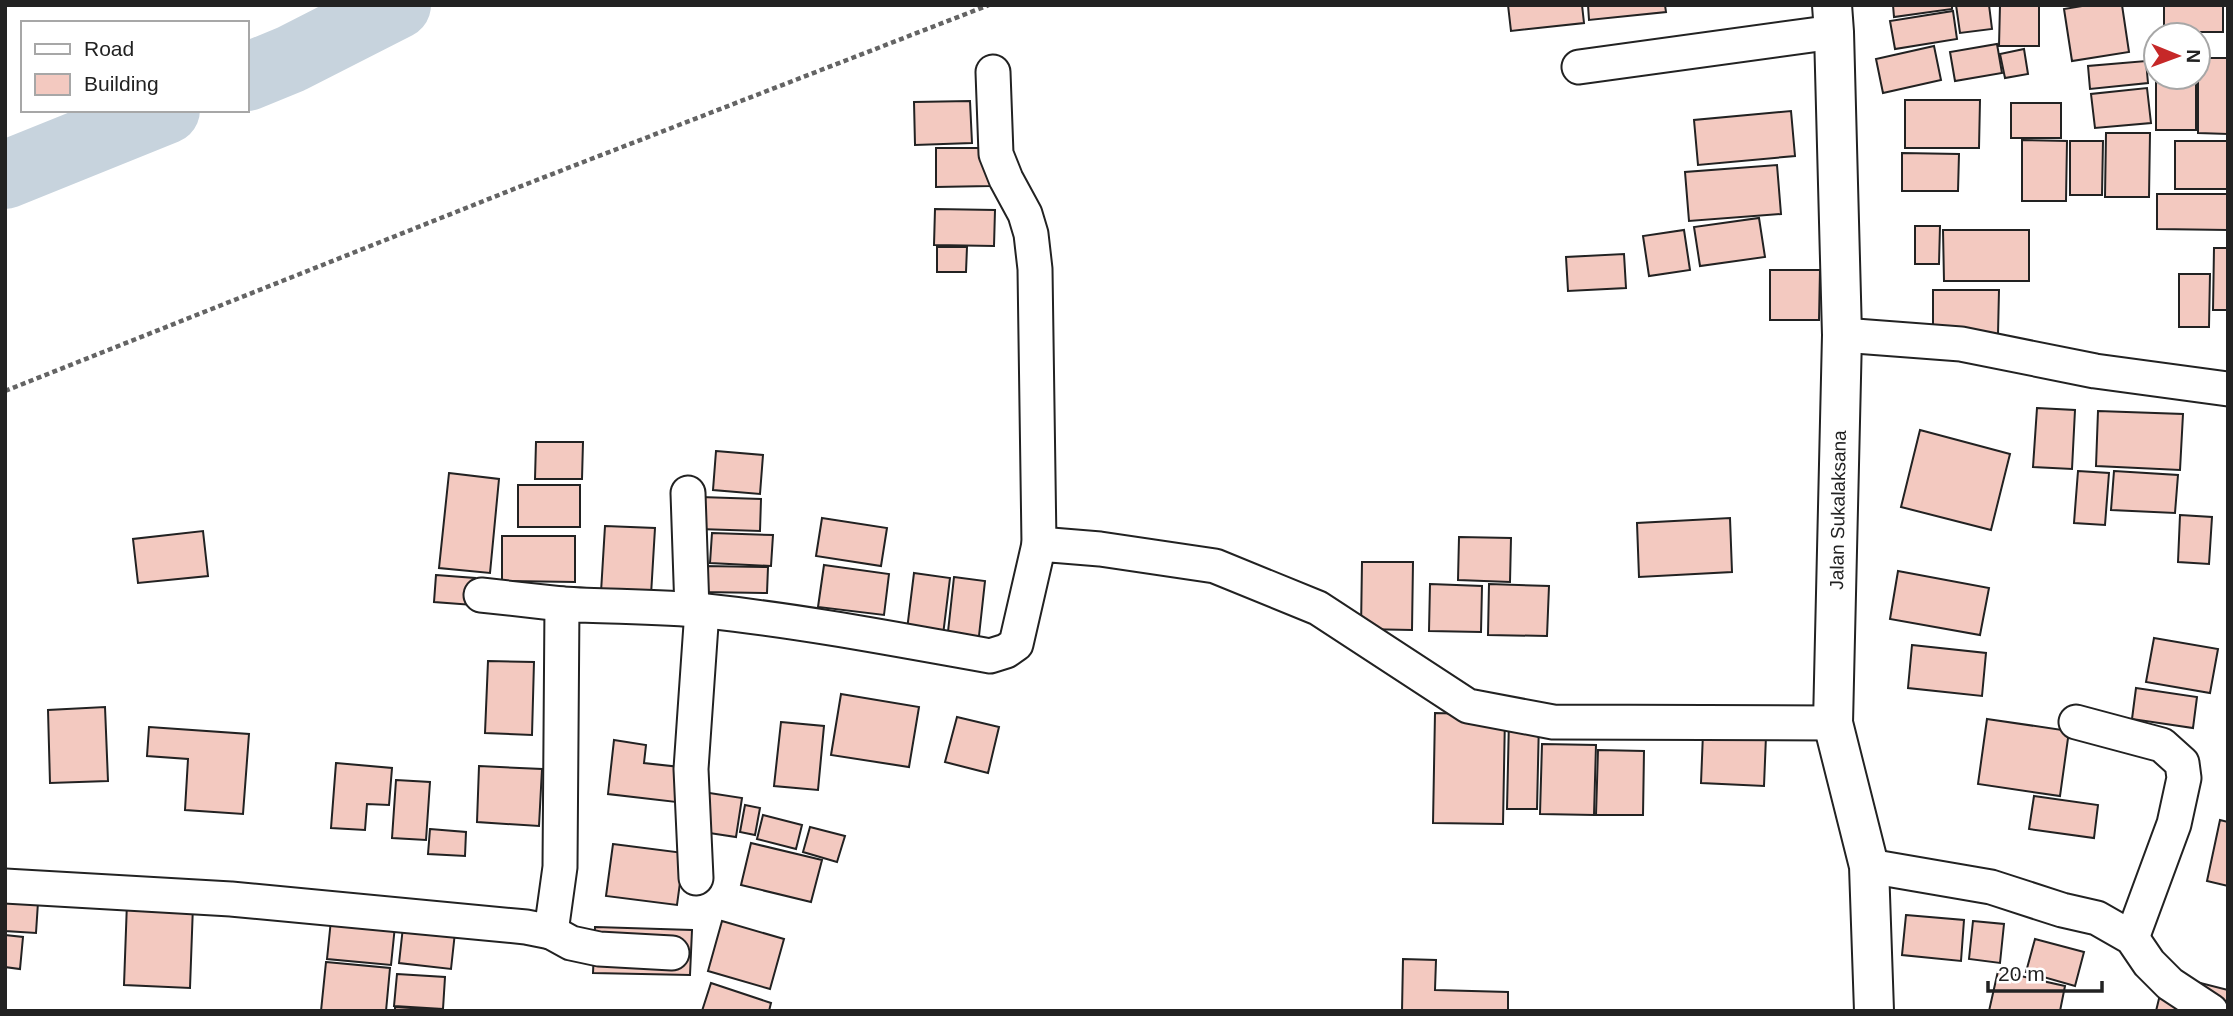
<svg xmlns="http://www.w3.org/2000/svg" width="2233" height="1016" viewBox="0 0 2233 1016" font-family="Arial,sans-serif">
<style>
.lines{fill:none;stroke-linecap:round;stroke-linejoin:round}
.river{stroke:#c7d3dd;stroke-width:68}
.building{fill:#f3c9c0;stroke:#222;stroke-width:2}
.minor-casing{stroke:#222;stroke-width:37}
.tertiary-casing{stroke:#222;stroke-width:42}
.path{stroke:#646464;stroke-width:4.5;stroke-dasharray:5 3.5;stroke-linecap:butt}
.minor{stroke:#fff;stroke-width:33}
.tertiary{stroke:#fff;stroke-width:38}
.labels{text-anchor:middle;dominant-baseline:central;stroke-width:5;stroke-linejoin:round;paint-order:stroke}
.street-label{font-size:19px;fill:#222;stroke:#fff}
</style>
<rect width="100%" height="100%" fill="#fff"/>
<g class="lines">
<g class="river">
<path d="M247 77 291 59 397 5"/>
<path d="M5 175 166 110"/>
</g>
</g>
<g class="building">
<path d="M1508 5H1582L1584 23 1511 31Z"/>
<path d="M1588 5H1665L1666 12 1589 20Z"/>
<path d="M1893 5H1952V9L1894 17Z"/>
<path d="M1956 5H1989L1992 29 1960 33Z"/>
<path d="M2000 5H2039V46H1999Z"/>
<path d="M2088 5H2122L2129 52 2072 61 2064 9Z"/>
<rect x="2164" y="5" width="59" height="27"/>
<path d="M1953 11 1957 39 1895 49 1890 21Z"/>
<path d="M1997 44 2002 73 1955 81 1950 52Z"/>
<path d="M1934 46 1941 80 1883 93 1876 59Z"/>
<path d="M2024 49 2028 74 2005 78 2000 54Z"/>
<path d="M2198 58H2228V134L2198 133Z"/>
<path d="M2146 61 2148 83 2090 89 2088 66Z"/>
<rect x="2156" y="77" width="40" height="53"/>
<path d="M2147 88 2151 123 2095 128 2091 94Z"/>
<path d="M1905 100H1980L1979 148H1905Z"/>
<path d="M970 101 972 143 915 145 914 102Z"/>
<rect x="2011" y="103" width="50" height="35"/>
<path d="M1791 111 1795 156 1698 165 1694 120Z"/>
<path d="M2106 133H2150L2149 197H2105Z"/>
<path d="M2022 140 2067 141 2066 201H2022Z"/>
<path d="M2070 141H2103L2102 195H2070Z"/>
<rect x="2175" y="141" width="53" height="48"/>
<path d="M936 148H989L990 186 936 187Z"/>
<path d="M1902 153 1959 154 1958 191H1902Z"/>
<path d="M1777 165 1781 214 1689 221 1685 172Z"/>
<path d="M2157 194H2228V230L2157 229Z"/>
<path d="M935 209 995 210 994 246 934 245Z"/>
<path d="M1759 218 1765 257 1700 266 1694 227Z"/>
<path d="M1915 226H1940L1939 264H1915Z"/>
<path d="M1684 230 1690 270 1649 276 1643 236Z"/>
<path d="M1943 230H2029V281H1944Z"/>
<path d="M937 247H967L966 272H937Z"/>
<path d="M2214 248H2228V310H2213Z"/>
<path d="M1624 254 1626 288 1568 291 1566 257Z"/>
<path d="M1770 270H1820L1819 320H1770Z"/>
<path d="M2179 274H2210L2209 327H2179Z"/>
<path d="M1933 290H1999L1998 334H1933Z"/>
<path d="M2037 408 2075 410 2072 469 2033 467Z"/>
<path d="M2098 411 2183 414 2180 470 2096 466Z"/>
<path d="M1920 430 2010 454 1991 530 1901 507Z"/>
<path d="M536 442H583L582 479H535Z"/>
<path d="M716 451 763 455 760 494 713 490Z"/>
<path d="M2078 471 2109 473 2105 525 2074 523Z"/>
<path d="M2114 471 2178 475 2175 513 2111 510Z"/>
<path d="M449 473 499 479 490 573 439 568Z"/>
<rect x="518" y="485" width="62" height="42"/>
<path d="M700 497 761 499 760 531 699 529Z"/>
<path d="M2180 515 2212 517 2209 564 2178 562Z"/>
<path d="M822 518 887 528 881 566 816 556Z"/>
<path d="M1730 518 1732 572 1639 577 1637 523Z"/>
<path d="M605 526 655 528 651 595 601 592Z"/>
<path d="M203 531 208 576 138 583 133 539Z"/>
<path d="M712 533 773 535 771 566 710 563Z"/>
<path d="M502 536H575V582L502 581Z"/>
<path d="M1459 537 1511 538 1510 582 1458 580Z"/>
<path d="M1362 562H1413L1412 630 1361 629Z"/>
<path d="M824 565 889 574 884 615 818 607Z"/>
<path d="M703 566 768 567 767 593 703 592Z"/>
<path d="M1898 571 1989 588 1980 635 1890 619Z"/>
<path d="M914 573 950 578 942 643 906 638Z"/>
<path d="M436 575 475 578 473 605 434 602Z"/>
<path d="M954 577 985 581 978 645 947 641Z"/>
<path d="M1430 584 1482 586 1481 632 1429 631Z"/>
<path d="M1489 584 1549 586 1547 636 1488 635Z"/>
<path d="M2154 638 2218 649 2210 693 2146 682Z"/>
<path d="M1912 645 1986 653 1982 696 1908 688Z"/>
<path d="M488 661 534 662 532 735 485 733Z"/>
<path d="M2136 688 2197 697 2193 728 2132 719Z"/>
<path d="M841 694 919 707 909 767 831 755Z"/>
<path d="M105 707 108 781 50 783 48 710Z"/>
<path d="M1435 713 1505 715 1503 824 1433 823Z"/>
<path d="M957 717 999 727 988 773 945 762Z"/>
<path d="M1509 719 1539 720 1537 809H1507Z"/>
<path d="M1987 719 2069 731 2060 796 1978 784Z"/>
<path d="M781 722 824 726 818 790 774 786Z"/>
<path d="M149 727 249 734 243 814 185 810 188 759 147 756Z"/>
<path d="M1703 733 1766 736 1764 786 1701 783Z"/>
<path d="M614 740 646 745 644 763 680 767 676 802 608 794Z"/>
<path d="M1542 744 1596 745 1594 815 1540 814Z"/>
<path d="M1598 750 1644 751 1643 815H1596Z"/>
<path d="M336 763 392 768 389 805 367 804 365 830 331 828Z"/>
<path d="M479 766 542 769 539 826 477 822Z"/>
<path d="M396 780 430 782 426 840 392 838Z"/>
<path d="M703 792 742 798 736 837 696 831Z"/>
<path d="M2034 796 2098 805 2094 838 2029 829Z"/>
<path d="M745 805 760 808 755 835 740 832Z"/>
<path d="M763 815 802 825 796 849 757 839Z"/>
<path d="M2220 820 2228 822V886L2207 881Z"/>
<path d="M810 827 845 836 837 862 803 852Z"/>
<path d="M430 829 466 832 465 856 428 854Z"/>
<path d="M751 843 822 860 811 902 741 885Z"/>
<path d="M613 844 684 853 677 905 606 896Z"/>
<path d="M5 885 39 887 36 933 5 931Z"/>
<path d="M127 902 193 905 190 988 124 985Z"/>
<path d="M405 909 457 914 451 969 399 963Z"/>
<path d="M332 910 396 916 391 965 327 959Z"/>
<path d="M1906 915 1964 920 1961 961 1902 955Z"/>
<path d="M722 921 784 939 770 989 708 971Z"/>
<path d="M1973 921 2004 924 2000 963 1969 959Z"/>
<path d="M595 927 692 930 690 975 593 973Z"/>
<path d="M5 935 23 937 20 969 5 967Z"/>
<path d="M2035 939 2084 952 2075 986 2026 972Z"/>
<path d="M1403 959 1436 960 1435 990 1508 992V1011H1402Z"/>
<path d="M326 962 390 968 386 1011H321Z"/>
<path d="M1998 971 2065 986 2060 1011H1989Z"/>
<path d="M397 974 445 977 443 1009 394 1006Z"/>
<path d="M2165 974 2228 990 2226 1011H2156Z"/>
<path d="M711 983 771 1003 769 1011H702Z"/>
<path d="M395 1007 443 1010 395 1011Z"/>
</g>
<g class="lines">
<g class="minor-casing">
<g id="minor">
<path d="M1579 67 1834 32"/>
<path d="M993 72 996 154 1006 179 1025 214 1031 234 1035 269 1039 544"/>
<path d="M1842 335 1961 344 2095 371 2228 389"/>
<path d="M688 493 692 610"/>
<path d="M481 595 562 604"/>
<path d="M2076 722 2162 745 2182 763 2184 778 2174 824 2132 938"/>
<path d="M1869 866 1991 887 2062 910 2097 918 2132 938 2149 963 2170 984 2211 1011"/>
<path d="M696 878 691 769 702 610"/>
<path d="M5 886 231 899 526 927 551 932 560 867 562 604C610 607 658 606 706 611 801 621 895 639 990 656L1006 651 1016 644 1039 544 1100 549 1215 566 1318 608 1468 706 1553 722 1833 723"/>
<path d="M551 932 571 943 599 949 672 953"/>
</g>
</g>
<g class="tertiary-casing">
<path id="tertiary" d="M1832 5 1834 32 1842 335 1833 723 1869 866 1874 1011"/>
</g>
<path class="path" d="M5 391 524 185 989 5"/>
<use href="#minor" class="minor"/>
<use href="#tertiary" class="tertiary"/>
</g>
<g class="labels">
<g class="street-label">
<text transform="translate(1838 510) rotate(-89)">Jalan Sukalaksana</text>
</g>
</g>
<rect width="2233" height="1016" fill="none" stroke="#222222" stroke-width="14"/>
<rect x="21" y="21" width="228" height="91" fill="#ffffff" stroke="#a7a7a7" stroke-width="2"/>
<rect x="35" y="44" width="35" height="10" fill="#ffffff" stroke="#a7a7a7" stroke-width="2"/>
<text x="84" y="56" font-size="21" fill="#222222">Road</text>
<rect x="35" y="74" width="35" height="21" fill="#f3c9c0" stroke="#a7a7a7" stroke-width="2"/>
<text x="84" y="91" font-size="21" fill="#222222">Building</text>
<g transform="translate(2177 56) rotate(91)"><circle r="33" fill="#ffffff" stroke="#a7a7a7" stroke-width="2"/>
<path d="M0-5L12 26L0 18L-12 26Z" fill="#c62828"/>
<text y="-10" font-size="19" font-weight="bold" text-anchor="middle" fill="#222222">N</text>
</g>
<path d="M1988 981v10h114v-10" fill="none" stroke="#222222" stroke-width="3.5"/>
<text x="1998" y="981" font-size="21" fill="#222222" stroke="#ffffff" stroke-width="5" paint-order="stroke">20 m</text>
</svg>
